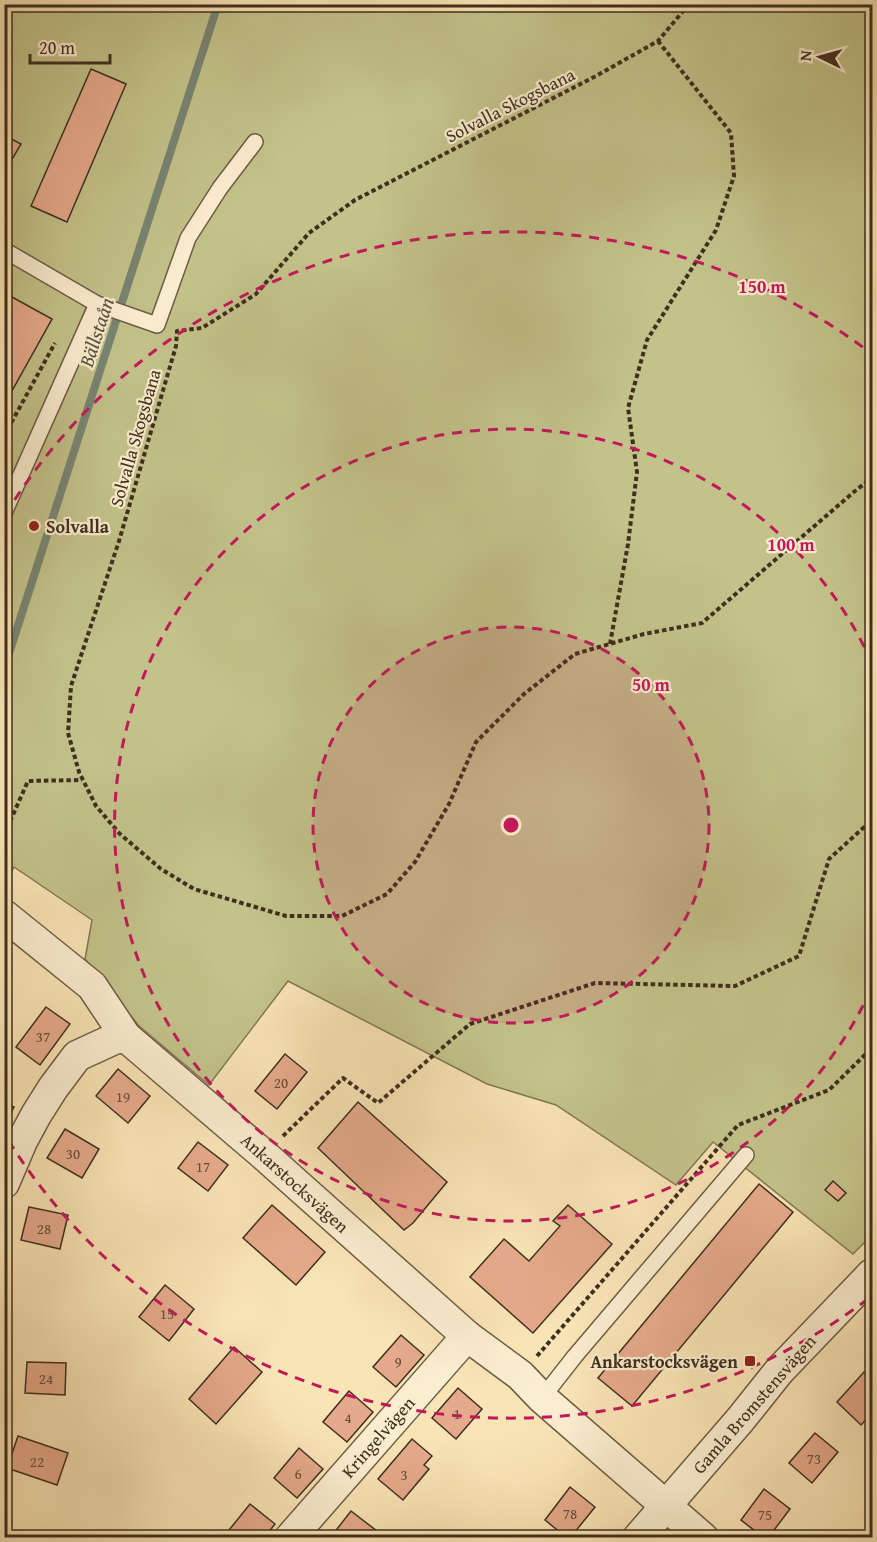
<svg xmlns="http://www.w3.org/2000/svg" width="877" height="1542" viewBox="0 0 877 1542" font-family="'Gentium Book Plus',serif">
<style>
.green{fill:#c3c28a;stroke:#807854;stroke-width:1.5}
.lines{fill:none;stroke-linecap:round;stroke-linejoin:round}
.stream{stroke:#788573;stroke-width:8}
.building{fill:#e5aa8b;stroke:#3e2f1e;stroke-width:1.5}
.lane-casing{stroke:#6d5c44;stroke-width:18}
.street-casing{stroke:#6d5c44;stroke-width:33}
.path{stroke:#3e2f1e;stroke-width:4;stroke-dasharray:4.5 3;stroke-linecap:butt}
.lane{stroke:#fbedcf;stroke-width:15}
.street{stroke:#fbedcf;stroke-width:30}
.ring{fill:none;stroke:#c2185b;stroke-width:3;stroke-dasharray:10 8}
.poi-dot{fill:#8f2418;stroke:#fbedcf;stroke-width:2}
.labels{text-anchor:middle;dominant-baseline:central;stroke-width:4.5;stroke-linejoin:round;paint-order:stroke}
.number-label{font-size:15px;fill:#684e39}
.street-label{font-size:18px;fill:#3e2f1e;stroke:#fbedcf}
.poi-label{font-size:18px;font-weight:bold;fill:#3e2f1e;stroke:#fbedcf;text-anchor:start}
.water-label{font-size:20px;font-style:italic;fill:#565341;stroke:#fbedcf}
.centre{fill:#c2185b;stroke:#fbedcf;stroke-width:3}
.ring-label{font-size:18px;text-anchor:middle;font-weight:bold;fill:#c2185b;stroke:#fbedcf;stroke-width:4.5;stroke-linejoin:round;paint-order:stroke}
</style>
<rect width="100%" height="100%" fill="#f9e4b5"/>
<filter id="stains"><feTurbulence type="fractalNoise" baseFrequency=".00333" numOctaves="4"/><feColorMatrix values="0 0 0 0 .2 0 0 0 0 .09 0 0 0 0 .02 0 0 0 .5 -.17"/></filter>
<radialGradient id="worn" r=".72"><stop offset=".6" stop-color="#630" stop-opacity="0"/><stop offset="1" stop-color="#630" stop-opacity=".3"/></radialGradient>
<path class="green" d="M5 5H872V1235L853 1254 713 1142 676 1185 556 1105 487 1084 288 981 209 1085 139 1026 85 959 92 920 14 867 5 884Z"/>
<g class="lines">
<path class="stream" d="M4 669 218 4"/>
</g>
<g class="building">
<path d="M91 69 126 84 67 222 31 206Z"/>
<path d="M4 135 21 144 4 173Z"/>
<path d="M12 297 52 319 4 405V311Z"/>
<path d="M46 1007 70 1024 40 1065 16 1047Z"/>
<path d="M285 1054 307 1072 277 1109 255 1091Z"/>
<path d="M118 1069 150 1096 128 1123 96 1096Z"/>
<path d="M358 1102 447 1182 413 1223 404 1230 318 1148Z"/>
<path d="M4 1103 14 1107 4 1128Z"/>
<path d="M65 1129 99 1149 82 1178 47 1158Z"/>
<path d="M198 1142 228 1165 208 1191 178 1168Z"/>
<path d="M833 1181 846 1193 838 1201 825 1190Z"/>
<path d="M759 1184 793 1212 632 1406 598 1378Z"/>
<path d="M272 1205 325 1252 296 1285 243 1238Z"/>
<path d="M568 1205 612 1244 533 1333 470 1277 504 1239 529 1261 560 1226 553 1221Z"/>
<path d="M29 1207 68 1215 60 1249 21 1240Z"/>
<path d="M165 1285 194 1309 169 1341 139 1317Z"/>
<path d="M401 1335 424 1355 396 1387 373 1367Z"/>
<path d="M234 1347 262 1372 216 1424 189 1399Z"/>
<path d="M27 1362 66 1363 65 1395 25 1393Z"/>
<path d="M864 1372 872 1380V1413L861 1425 837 1402Z"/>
<path d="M458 1388 482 1409 456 1439 432 1418Z"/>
<path d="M349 1391 373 1412 347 1442 323 1422Z"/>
<path d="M815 1433 838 1452 812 1483 789 1463Z"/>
<path d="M18 1436 68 1453 57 1485 7 1468Z"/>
<path d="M412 1439 432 1456 424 1465 429 1469 403 1500 378 1479Z"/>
<path d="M299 1448 323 1469 297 1498 274 1478Z"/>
<path d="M570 1487 595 1507 570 1538H567L545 1520Z"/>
<path d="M764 1489 790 1509 768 1538H764L741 1520Z"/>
<path d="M250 1504 275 1524 264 1538H228L225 1535Z"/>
<path d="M351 1511 386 1538H330Z"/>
<path d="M4 1517 12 1521 6 1531 18 1538H4Z"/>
</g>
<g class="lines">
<g class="lane-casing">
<g id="lane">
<path d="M4 250 97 304 157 325 188 238 220 188 255 142"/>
<path d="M4 513 97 304"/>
<path d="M542 1398 575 1356 746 1155"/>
</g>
</g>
<g class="street-casing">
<g id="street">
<path d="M4 915 92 986 126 1037 264 1155 467 1336 520 1375 542 1398 703 1538"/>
<path d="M4 1183 22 1141 36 1115 53 1088 77 1056 114 1039 126 1037"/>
<path d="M290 1538 467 1336"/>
<path d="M638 1538 740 1420 780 1370 872 1274"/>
</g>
</g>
<g class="path">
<path d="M689 4 658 41 596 76 355 200 309 233 256 294 202 328 177 331 176 346 119 541 71 686 68 733 79 772 96 806 120 834 161 869 194 889 286 916H342L387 894 415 862 449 804 476 742 524 694 575 654 644 634 702 623 855 491 872 478"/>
<path d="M872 44 868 60 869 106 872 109"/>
<path d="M4 436 55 343"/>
<path d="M610 644 628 544 637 472 628 408 647 340 716 230 734 176 731 133 658 41"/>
<path d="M4 835 28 781 82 780"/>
<path d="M283 1136 343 1078 378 1103 470 1024 595 983 735 986 799 956 829 859 872 820"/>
<path d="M537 1356 738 1125 829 1090 872 1048"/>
</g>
<use href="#lane" class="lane"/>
<use href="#street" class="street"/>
</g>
<circle cx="511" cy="825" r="198" fill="#c2185b" fill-opacity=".12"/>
<g class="ring">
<circle cx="511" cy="825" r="198"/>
<path d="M871 989A396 396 0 1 1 871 661"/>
<path d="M868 1299A594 594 0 0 1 5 1135M5 515A594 594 0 0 1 868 351"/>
</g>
<g class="poi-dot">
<circle cx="34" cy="526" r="6"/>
<rect x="744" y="1355" width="12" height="12" rx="3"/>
</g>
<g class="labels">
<g class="number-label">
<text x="43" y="1036">37</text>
<text x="281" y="1082">20</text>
<text x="123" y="1096">19</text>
<text x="73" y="1153">30</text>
<text x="203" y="1166">17</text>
<text x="44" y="1228">28</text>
<text x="167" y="1313">15</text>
<text x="398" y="1361">9</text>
<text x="46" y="1378">24</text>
<text x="457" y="1413">1</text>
<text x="348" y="1417">4</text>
<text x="814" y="1458">73</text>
<text x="37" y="1461">22</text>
<text x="298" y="1473">6</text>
<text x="404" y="1474">3</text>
<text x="570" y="1513">78</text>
<text x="765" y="1514">75</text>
</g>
<g class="street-label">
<text transform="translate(510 105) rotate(-27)">Solvalla Skogsbana</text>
<text transform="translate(135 438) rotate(-74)">Solvalla Skogsbana</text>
<text transform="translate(295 1183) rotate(42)">Ankarstocksvägen</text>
<text transform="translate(754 1404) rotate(-49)">Gamla Bromstensvägen</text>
<text transform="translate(378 1437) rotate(-49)">Kringelvägen</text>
</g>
<g class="poi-label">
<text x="46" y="526">Solvalla</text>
<text x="738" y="1361" text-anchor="end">Ankarstocksvägen</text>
</g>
<g class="water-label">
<text transform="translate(96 332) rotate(-72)">Bällstaån</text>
</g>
</g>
<circle cx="511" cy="825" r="9" class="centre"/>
<g class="ring-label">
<text x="762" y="293">150 m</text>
<text x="791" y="551">100 m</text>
<text x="651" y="691">50 m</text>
</g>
<rect width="877" height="1542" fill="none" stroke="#f9e4b5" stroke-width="24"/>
<rect x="6" y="6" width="865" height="1530" fill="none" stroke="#3e2f1e" stroke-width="3"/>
<rect x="12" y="12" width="853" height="1518" fill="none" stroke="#3e2f1e" stroke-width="1.5"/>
<g transform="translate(820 57) rotate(275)" stroke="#fbedcf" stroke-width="4.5" paint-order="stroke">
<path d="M0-4.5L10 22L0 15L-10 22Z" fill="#3e2f1e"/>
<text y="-9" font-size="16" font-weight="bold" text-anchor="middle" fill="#3e2f1e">N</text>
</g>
<path d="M30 54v9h80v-9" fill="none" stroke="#3e2f1e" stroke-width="3"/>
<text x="39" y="54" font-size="18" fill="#3e2f1e" stroke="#fbedcf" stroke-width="4.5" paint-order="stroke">20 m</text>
<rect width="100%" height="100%" filter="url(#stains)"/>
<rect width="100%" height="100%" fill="url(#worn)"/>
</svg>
